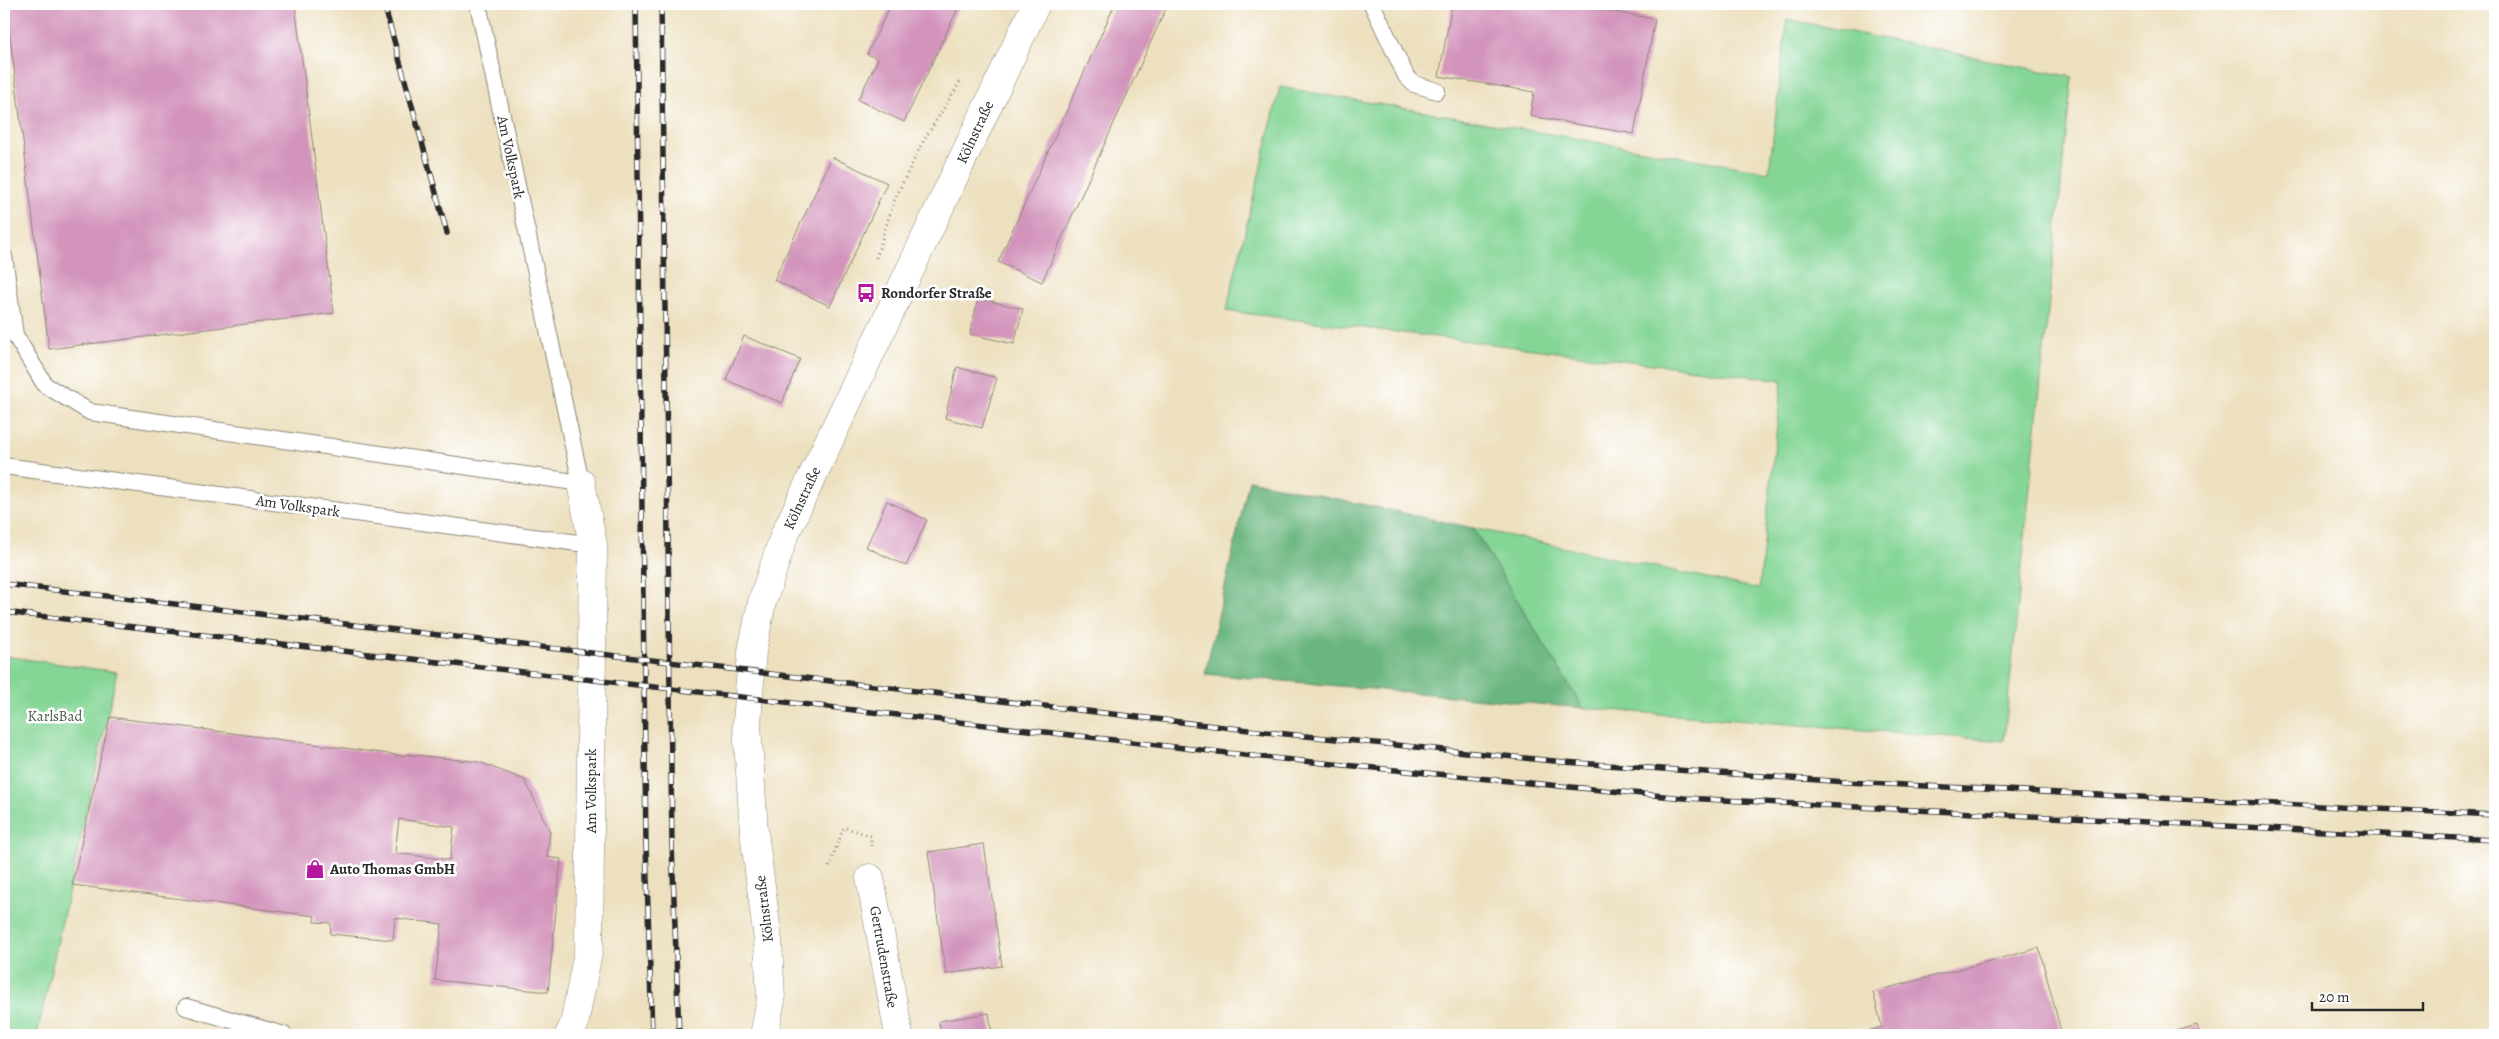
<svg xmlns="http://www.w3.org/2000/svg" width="2499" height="1039" viewBox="0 0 2499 1039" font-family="Alegreya,serif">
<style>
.green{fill:#84d596;stroke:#588060}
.forest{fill:#6bb67f;stroke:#4b7055}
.building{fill:#d394bc;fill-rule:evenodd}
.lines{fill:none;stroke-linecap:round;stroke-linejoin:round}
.lane-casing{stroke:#8c8675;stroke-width:18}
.street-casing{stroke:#8c8675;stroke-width:29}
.secondary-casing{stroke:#8c8675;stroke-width:29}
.path{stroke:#8c8675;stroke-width:3;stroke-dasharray:1 4;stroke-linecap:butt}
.lane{stroke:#fff;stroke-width:16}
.street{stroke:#fff;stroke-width:28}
.secondary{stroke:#fff;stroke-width:28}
.rail-casing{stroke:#2b2b2b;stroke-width:5.5}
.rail{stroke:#fff;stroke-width:4;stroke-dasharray:11;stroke-linecap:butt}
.labels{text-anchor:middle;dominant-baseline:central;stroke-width:5;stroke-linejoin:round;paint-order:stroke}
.street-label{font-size:15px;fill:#2b2b2b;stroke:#fff}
.poi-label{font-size:15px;font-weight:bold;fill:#2b2b2b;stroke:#fff;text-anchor:start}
.park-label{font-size:15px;fill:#465e4b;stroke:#fff}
</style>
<rect width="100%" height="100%" fill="#fff"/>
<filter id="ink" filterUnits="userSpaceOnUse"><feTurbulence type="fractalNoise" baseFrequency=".02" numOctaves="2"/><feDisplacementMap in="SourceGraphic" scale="10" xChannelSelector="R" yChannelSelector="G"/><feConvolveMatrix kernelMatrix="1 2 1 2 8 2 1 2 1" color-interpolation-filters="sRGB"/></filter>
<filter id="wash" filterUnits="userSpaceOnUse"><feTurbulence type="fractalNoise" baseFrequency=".0096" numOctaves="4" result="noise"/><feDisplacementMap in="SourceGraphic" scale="20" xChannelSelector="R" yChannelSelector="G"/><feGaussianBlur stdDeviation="1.12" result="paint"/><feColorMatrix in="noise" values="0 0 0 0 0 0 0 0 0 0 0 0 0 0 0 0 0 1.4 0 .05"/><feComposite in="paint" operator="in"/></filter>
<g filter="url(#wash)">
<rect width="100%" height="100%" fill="#ede0bf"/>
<g class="green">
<path d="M1787 19 2072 77 2004 741 1583 708 1473 528 1759 589 1782 380 1226 311 1280 87 1769 172Z"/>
<path d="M4 656 117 672 37 1035H4Z"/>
</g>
<path class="forest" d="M1249 480 1473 528 1583 708 1205 674Z"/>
<g id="blocks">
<g class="building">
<path d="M6 4H295L334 313 49 349Z"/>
<path d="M891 4H960L904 122 858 100 878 59 867 54Z"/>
<path d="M1115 4H1168L1042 282 998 262Z"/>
<path d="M1452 4H1569L1655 19 1634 134 1530 116 1534 92 1439 76Z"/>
<path d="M832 157 887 183 830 306 774 280Z"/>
<path d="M978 298 1023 309 1014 344 970 334Z"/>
<path d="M744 336 800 359 782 403 726 380Z"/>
<path d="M957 367 997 378 982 428 945 418Z"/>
<path d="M887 501 927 520 906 566 866 547Z"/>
<path d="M110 717 404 756 405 754 479 762 525 780 550 832 547 857 561 859 548 992 435 980 442 924 395 918 393 940 330 934 331 923 314 922 315 916 72 885ZM399 819 454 827 450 860 395 853Z"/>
<path d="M984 844 1002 966 946 974 928 852Z"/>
<path d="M2039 948 2062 1035H1853L1882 1027 1873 992Z"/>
<path d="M989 1013 992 1035H941L939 1021Z"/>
<path d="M2197 1025 2200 1035H2161Z"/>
</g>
</g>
</g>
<g filter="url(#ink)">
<use href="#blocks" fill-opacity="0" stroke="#8c8675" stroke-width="1"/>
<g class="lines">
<g class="lane-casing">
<g id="lane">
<path d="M1372 4 1406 76 1414 84 1437 91"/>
<path d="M4 256 15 335 45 385 90 412 581 483 478 4"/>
<path d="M4 466 593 545"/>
<path d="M186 1007 284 1035"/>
</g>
</g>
<g class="street-casing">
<g id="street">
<path d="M870 878 899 1035"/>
<path d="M569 1035 574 1025 589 947 593 545 581 483"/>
</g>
</g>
<g class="secondary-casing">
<path id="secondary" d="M764 1035 771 1000 768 941 754 832 747 725 752 651 762 602 784 536 1036 4"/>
</g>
<g class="path">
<path d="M876 258 894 201 921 145 960 82"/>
<path d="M829 867 844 827 871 836V846"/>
</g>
<use href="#lane" class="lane"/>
<use href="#street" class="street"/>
<use href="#secondary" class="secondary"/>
<g class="rail-casing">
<g id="rail">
<path d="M384 4 447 233"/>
<path d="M636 4 646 845 652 1035"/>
<path d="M661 4 672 844 679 1035"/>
<path d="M4 584 1266 732 1564 762 1846 782 2495 815"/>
<path d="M4 612 1262 757 1684 798 2495 840"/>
</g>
</g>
<use href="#rail" class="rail"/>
</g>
</g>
<defs>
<g id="bus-bare" transform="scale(1.5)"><path d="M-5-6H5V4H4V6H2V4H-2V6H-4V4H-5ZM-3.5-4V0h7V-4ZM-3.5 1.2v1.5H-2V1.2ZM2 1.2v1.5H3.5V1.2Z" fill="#b5179e" stroke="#fff" stroke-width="2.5" paint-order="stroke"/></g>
<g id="shop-bare" transform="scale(1.5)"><path d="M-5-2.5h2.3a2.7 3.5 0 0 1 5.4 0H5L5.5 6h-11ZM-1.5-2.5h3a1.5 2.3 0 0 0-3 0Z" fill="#b5179e" stroke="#fff" stroke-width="2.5" paint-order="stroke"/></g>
</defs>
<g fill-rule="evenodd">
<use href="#bus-bare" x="866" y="293"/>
<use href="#shop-bare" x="315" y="869"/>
</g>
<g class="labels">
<g class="street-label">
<text transform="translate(975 132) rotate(-65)">Kölnstraße</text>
<text transform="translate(511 157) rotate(78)">Am Volkspark</text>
<text transform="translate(802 498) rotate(-65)">Kölnstraße</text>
<text transform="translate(298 506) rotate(8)">Am Volkspark</text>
<text transform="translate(591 791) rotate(-90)">Am Volkspark</text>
<text transform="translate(764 909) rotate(-97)">Kölnstraße</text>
<text transform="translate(884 957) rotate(80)">Gertrudenstraße</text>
</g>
<g class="poi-label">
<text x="881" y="293">Rondorfer Straße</text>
<text x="330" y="869">Auto Thomas GmbH</text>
</g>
<g class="park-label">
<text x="55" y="716">KarlsBad</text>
</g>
</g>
<rect width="2499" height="1039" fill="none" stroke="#fff" stroke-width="20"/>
<path d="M2312 1002v8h111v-8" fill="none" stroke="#2b2b2b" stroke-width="2.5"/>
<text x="2319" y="1002" font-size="15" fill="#2b2b2b" stroke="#ffffff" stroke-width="4" paint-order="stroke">20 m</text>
</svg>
